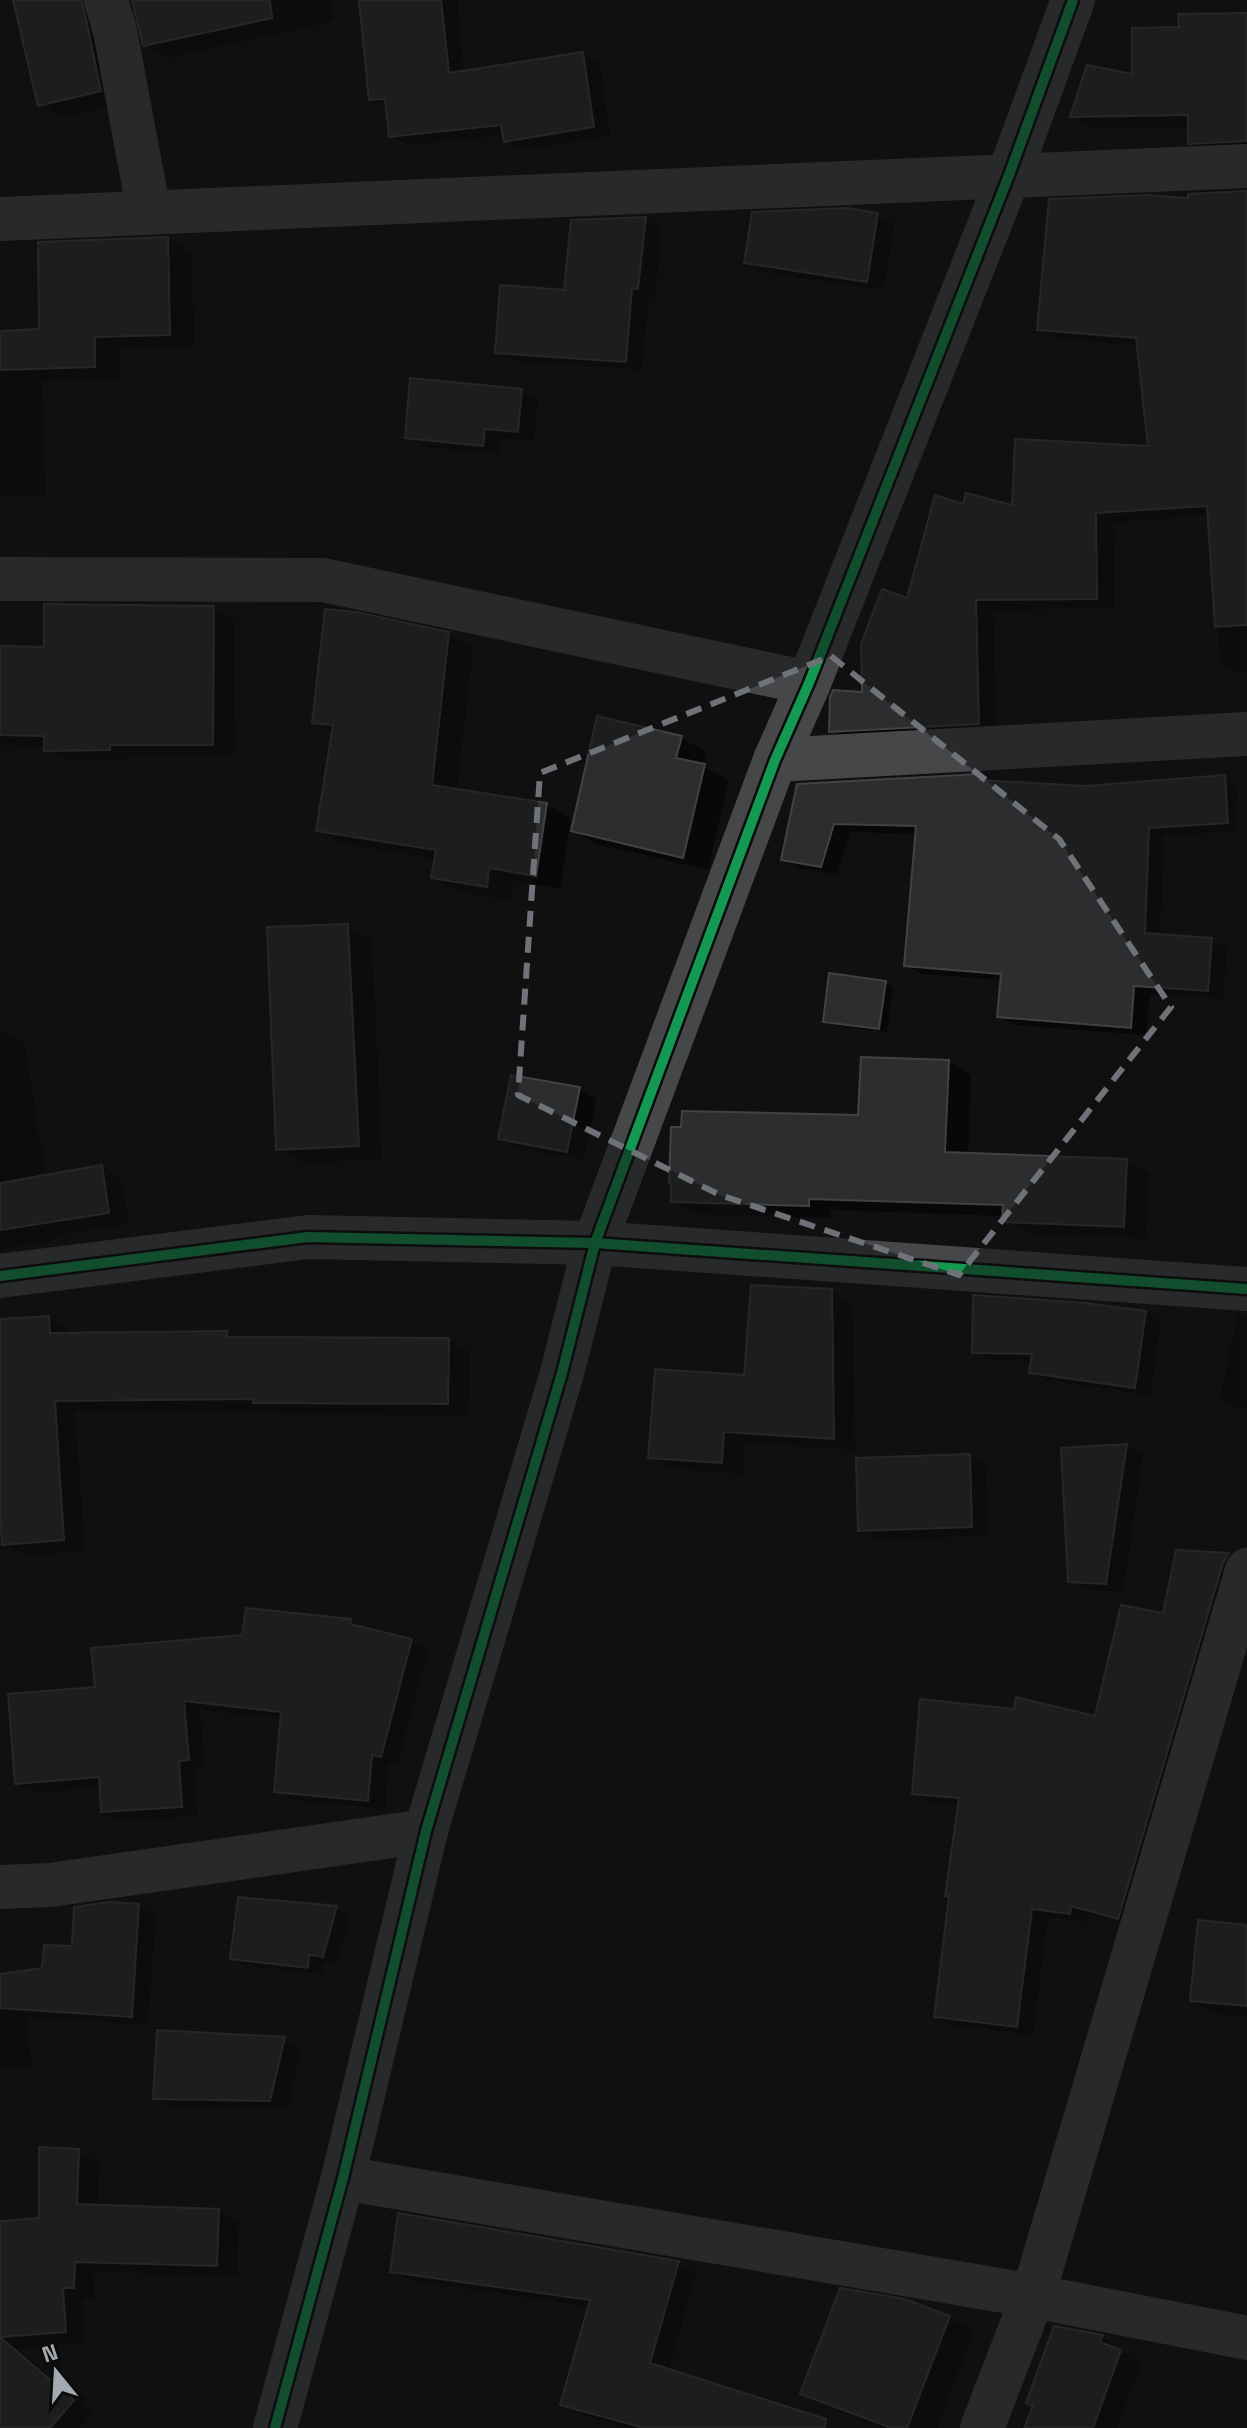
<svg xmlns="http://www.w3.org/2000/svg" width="1247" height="2428" viewBox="0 0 1247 2428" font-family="'Space Grotesk',sans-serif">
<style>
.shadow{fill:#0007}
.building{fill:#2c2d2e;stroke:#404244;stroke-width:2}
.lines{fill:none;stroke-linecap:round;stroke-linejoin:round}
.street{stroke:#454749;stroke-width:44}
.cycleway-casing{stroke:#0b0b0c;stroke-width:15}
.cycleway{stroke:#139951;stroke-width:10}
.marked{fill:none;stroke:#6f7379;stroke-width:6;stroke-dasharray:16 10;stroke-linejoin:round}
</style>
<rect width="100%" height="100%" fill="#101011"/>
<g class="shadow">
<path d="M15 0H108L122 103 63 118 40 105Z"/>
<path d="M134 0H331L335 21 168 58 145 45Z"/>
<path d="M361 0H457L464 73 583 54 600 64 610 136 523 150 506 141 505 135 408 145 391 136 388 109 371 99Z"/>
<path d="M1247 15V155L1213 156 1190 142V128L1096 129 1073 116 1134 77 1181 29Z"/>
<path d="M1247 192V671L1237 672 1220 661 1209 516 1113 522 1114 608 993 610 996 733 849 741 831 731 864 694 909 600 964 507 1014 508 1150 448 1139 346 1057 339 1039 329 1190 201Z"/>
<path d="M878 215 894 224 884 290 763 272 746 262Z"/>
<path d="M645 219 662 228 655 297H649L642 370 514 361 497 352Z"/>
<path d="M168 239 192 253 194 348 119 350V380L42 382 46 495 0 497V333L41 331Z"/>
<path d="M521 391 538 400 534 441 501 438 500 454 424 447 407 437Z"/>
<path d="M214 608 234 620 233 756 130 755V760L67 761 46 749V746L0 745V647L46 649Z"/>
<path d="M448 634 473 648 457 791 547 805 571 819 560 889 514 881 511 900 458 892 433 877 436 859 343 844 318 830 333 733 314 722Z"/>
<path d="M681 738 706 752 702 766 729 780 708 870 597 844 573 830Z"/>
<path d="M980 776 991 782 1085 788 1223 777 1238 786 1235 831 1164 836 1160 936 1211 940 1227 949 1223 999 1150 994 1146 1035 1015 1025 999 1016 1002 980 922 974 906 965 918 834 850 832 836 874 799 868 784 859 798 786Z"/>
<path d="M348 926 372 940 382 1159 303 1163 278 1149Z"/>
<path d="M885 983 893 987 887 1032 833 1025 825 1021Z"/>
<path d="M0 1032H4L24 1043 46 1177 101 1167 121 1179 129 1224 55 1235 56 1240 0 1250Z"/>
<path d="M949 1062 971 1075 968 1155 1126 1161 1149 1174 1146 1239 1027 1233 1004 1220V1216L831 1210V1218L696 1214 673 1201 860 1117Z"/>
<path d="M579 1089 596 1099 584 1160 517 1148 500 1138Z"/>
<path d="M832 1291 853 1304 855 1450 745 1443 743 1474 672 1469 650 1457 746 1377Z"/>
<path d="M1085 1305 1146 1313 1161 1322 1150 1395 1046 1380 1031 1372 1033 1361 989 1360 974 1351Z"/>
<path d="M1238 1315H1247V1409L1237 1408 1220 1398Z"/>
<path d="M48 1318 69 1330 70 1335 226 1333 236 1339 449 1340 470 1352 469 1415 276 1414 270 1410 75 1412 85 1551 26 1556 12 1548 0 1549V1321Z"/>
<path d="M1126 1446 1143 1455 1123 1592 1087 1590 1070 1580Z"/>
<path d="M970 1456 986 1466 988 1536 877 1539 860 1530Z"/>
<path d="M1178 1552 1228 1555 1244 1564 1135 1927 1087 1914 1086 1922 1048 1917 1033 2035 952 2025 936 2016 960 1805 930 1802 914 1793 1096 1718 1164 1615Z"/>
<path d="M350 1621 363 1629 412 1641 428 1650 398 1765 388 1764 385 1809 293 1800 276 1791 282 1719 200 1710 205 1769 195 1770 198 1816 120 1820 103 1811 102 1787 34 1793 17 1783 97 1689 244 1637Z"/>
<path d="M240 1899 336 1908 350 1916 337 1964 323 1962 322 1974 246 1966 232 1958Z"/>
<path d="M139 1906 156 1915 148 2025 25 2017 32 2065 0 2070V1976L44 1970Z"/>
<path d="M1247 1927V2017L1217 2014 1192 2000Z"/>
<path d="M284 2039 301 2049 287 2110 171 2108 155 2098Z"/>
<path d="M78 2151 99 2163 97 2206 218 2211 239 2222 237 2276 95 2272 94 2299H82L85 2343 16 2348 93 2412 80 2428H0V2223L41 2220Z"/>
<path d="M678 2263 696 2273 669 2371 770 2428H629L581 2415 562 2404 590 2307 411 2281 392 2271Z"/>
<path d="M904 2301 949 2318 974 2332 937 2428H883L827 2407 803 2393Z"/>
<path d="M1102 2337 1122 2349 1121 2352 1141 2364 1117 2428H1026Z"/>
</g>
<g class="building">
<path d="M13 0H82L101 91 38 106Z"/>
<path d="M132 0H270L272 18 143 46Z"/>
<path d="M359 0H441L449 73 583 52 594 127 504 142 501 125 389 137 385 99 369 100Z"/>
<path d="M1247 13V141L1188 144V115L1070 117 1087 65 1132 74V28L1179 27 1178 14Z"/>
<path d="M1247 191V625L1215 627 1207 506 1096 513 1097 599 976 600 979 724 829 732 830 697 833 690 862 692 861 644 882 589 907 598 935 495 963 504 966 493 1012 505 1015 439 1148 446 1136 338 1037 330 1049 199 1148 195 1188 198V194Z"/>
<path d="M848 208 878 213 867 282 744 263 752 212Z"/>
<path d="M646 217 638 289 632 288 626 362 495 353 500 285 564 290 571 220Z"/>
<path d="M168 237 170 335 95 337V367L0 370V331L39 329 38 242Z"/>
<path d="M410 378 522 389 518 432 485 429 483 446 405 438Z"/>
<path d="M44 604 214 606 213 745H110V750L44 751V736L0 735V646L44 647Z"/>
<path d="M325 609 356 612 449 632 432 785 547 803 536 876 489 868 487 887 431 878 436 850 316 831 333 725 312 723Z"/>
<path d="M597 716 682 736 676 758 705 764 683 858 571 831Z"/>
<path d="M980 774V780L1085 786 1225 775 1228 823 1149 828 1145 933 1212 938 1208 991 1134 986 1131 1028 997 1017 1001 974 904 966 916 826 834 824 821 867 781 860 797 784Z"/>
<path d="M348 924 359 1146 276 1150 267 927Z"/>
<path d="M829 973 886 981 879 1029 823 1022Z"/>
<path d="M861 1057 949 1060 945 1152 1127 1159 1124 1227 1002 1222 1003 1205 809 1199V1206L671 1202V1183H669L671 1127H681L682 1111 858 1115Z"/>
<path d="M511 1075 580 1087 567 1152 498 1139Z"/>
<path d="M102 1165 109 1213 0 1230V1183Z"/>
<path d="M751 1285 832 1289 834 1439 724 1432 722 1463 648 1458 655 1369 744 1375Z"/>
<path d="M973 1295 1086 1303 1146 1311 1135 1388 1029 1373 1032 1354 972 1353Z"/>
<path d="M49 1316 50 1333 227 1331V1337L449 1338 448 1404 253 1403V1399L55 1401 64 1540 2 1545 0 1509V1319Z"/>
<path d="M1127 1444 1106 1584 1068 1582 1061 1448Z"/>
<path d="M970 1454 972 1527 858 1531 856 1458Z"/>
<path d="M1176 1550 1229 1553 1223 1563 1118 1919 1071 1906 1070 1914 1032 1909 1017 2027 934 2017 949 1896H945L959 1798 912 1794 920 1699 1014 1709 1016 1697 1095 1716 1121 1605 1163 1613Z"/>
<path d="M246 1608 351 1619 350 1624 412 1639 381 1757 372 1755 368 1801 274 1792 281 1712 184 1701 189 1760 179 1761 182 1807 101 1812 99 1777 15 1784 8 1694 95 1687 91 1648 242 1635Z"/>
<path d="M238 1897 337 1906 323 1957 309 1955 308 1968 230 1959Z"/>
<path d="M109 1902 139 1904 132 2017 0 2008V1974L42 1968 44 1945 72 1946 74 1907Z"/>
<path d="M1198 1920 1247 1925V2006L1190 2001Z"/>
<path d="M157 2030 285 2037 270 2101 153 2099Z"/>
<path d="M39 2147 79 2149 77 2204 219 2209 217 2266 75 2262 74 2288H63L66 2332 0 2337V2221L39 2218Z"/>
<path d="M398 2213 679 2261 650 2363 826 2419 825 2428H644L560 2405 590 2300 390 2272Z"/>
<path d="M840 2288 905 2299 950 2316 907 2428H891L800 2394Z"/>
<path d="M1054 2326 1103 2335 1100 2342 1121 2350 1093 2428H1024L1033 2406 1026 2403Z"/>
<path d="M0 2337 74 2400 50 2428H0Z"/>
</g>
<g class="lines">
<g class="street">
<path d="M106 0 115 31 149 212"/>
<path d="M0 219 1247 166"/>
<path d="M0 579 323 580 809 683"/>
<path d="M775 760 1247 734"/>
<path d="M0 1276 308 1237 595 1243 1247 1289"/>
<path d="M0 1887 50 1885 426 1831"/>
<path d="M343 2178 1033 2296 1247 2338"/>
<path d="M275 2428 343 2178 426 1831 562 1373 595 1243 775 760 809 683 1009 175 1073 0"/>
<path d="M982 2428 1033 2296 1247 1570"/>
</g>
<g class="cycleway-casing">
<g id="cycleway">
<path d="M0 1276 308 1237 595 1243 1247 1289"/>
<path d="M275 2428 343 2178 426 1831 562 1373 595 1243 775 760 809 683 1009 175 1073 0"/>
</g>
</g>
<use href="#cycleway" class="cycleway"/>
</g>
<path d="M0 0H1247V2428H0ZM831 656 1059 839 1171 1007 959 1275 720 1195 518 1095 540 773Z" fill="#101011" fill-opacity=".55" fill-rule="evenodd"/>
<path class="marked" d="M831 656 1059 839 1171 1007 959 1275 720 1195 518 1095 540 773Z"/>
<g transform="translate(56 2372) rotate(342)" stroke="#0b0b0c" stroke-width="6" paint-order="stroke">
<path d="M0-6L14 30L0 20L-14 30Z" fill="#a2a9b1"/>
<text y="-12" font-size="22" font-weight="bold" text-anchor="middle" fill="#a2a9b1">N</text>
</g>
</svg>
